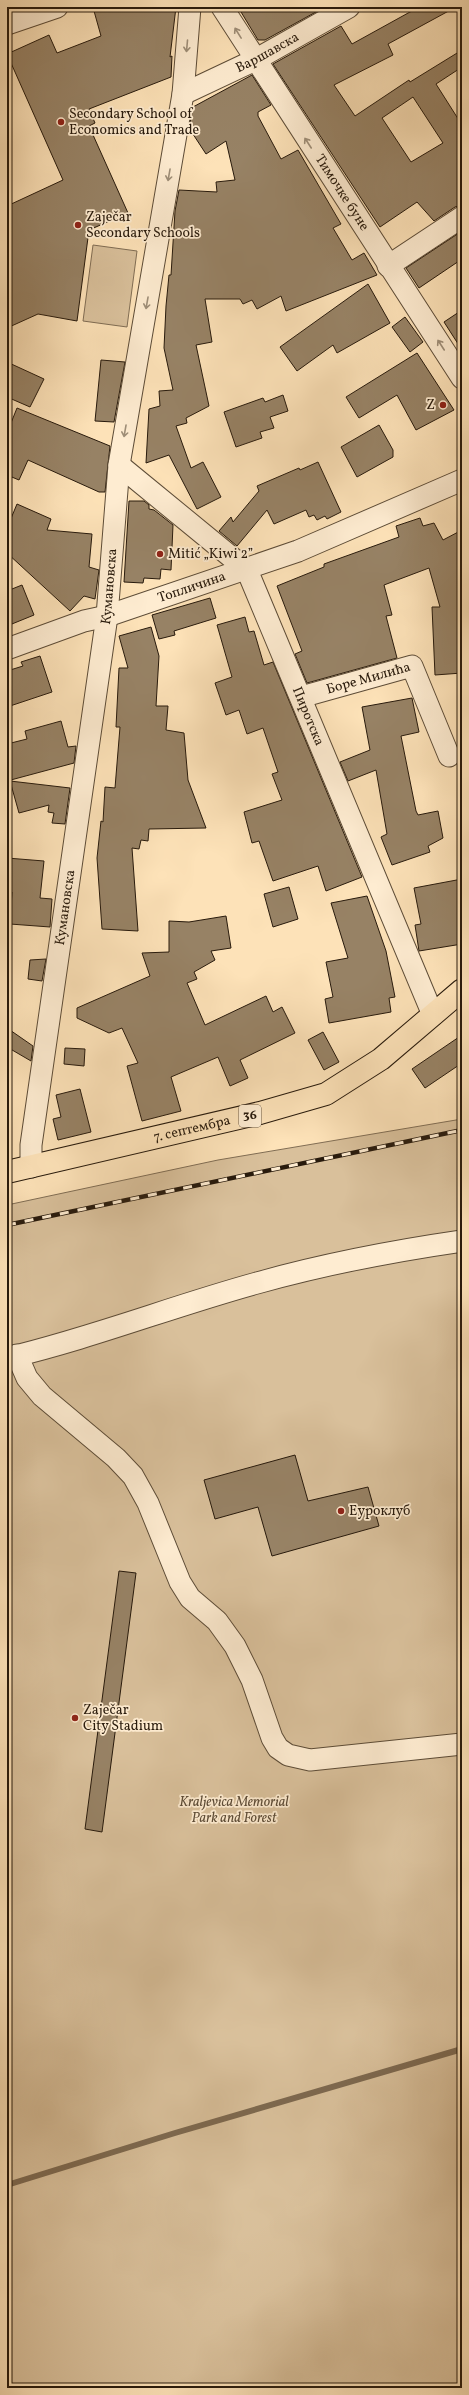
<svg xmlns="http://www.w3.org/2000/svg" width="469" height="2395" viewBox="0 0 469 2395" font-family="Vollkorn,serif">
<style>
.green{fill:#d9c09b;stroke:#806d54}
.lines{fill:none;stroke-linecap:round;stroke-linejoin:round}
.stream{stroke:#7d6950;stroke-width:6}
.building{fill:#978265;stroke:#281a0c;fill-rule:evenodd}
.minor-casing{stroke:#5d4c37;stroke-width:23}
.primary-casing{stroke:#281a0c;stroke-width:24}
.minor{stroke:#feecd1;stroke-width:21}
.primary{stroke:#fde2b8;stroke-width:22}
.rail-casing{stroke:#281a0c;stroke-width:4.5}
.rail{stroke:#feecd1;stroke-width:3;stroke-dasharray:9;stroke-linecap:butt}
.oneway{stroke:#9e8e78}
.poi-dot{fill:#8f2418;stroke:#feecd1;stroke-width:1.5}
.labels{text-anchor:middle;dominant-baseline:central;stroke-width:3.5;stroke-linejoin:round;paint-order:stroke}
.shield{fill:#feecd1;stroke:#685947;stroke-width:1}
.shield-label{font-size:13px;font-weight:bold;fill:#281a0c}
.street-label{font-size:14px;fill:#281a0c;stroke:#feecd1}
.poi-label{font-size:14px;fill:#281a0c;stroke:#feecd1;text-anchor:start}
.park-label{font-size:14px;font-style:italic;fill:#5d4c37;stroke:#feecd1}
</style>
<rect width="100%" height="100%" fill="#fde2b8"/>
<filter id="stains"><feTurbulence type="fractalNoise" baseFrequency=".005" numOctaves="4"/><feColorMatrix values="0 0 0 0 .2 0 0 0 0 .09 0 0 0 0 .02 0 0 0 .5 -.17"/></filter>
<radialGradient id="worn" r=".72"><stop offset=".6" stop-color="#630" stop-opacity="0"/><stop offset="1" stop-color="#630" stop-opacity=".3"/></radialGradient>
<g class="green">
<path d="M93 245 137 251 127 327 83 321Z"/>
<path d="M462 1119V2388H7V1205L218 1160Z"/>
</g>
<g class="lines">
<path class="stream" d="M7 2185 175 2133 462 2049"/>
</g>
<g class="building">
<path d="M108 7H176L170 57 172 56 171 77 89 109 95 123 89 126 128 213 89 230 77 321 38 314 7 328V206L63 180 7 54 49 35 57 53 101 36 94 11Z"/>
<path d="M238 7H325L265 40H258Z"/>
<path d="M419 7H456L388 44 393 55 334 85 355 116 409 80 410 82 462 50V67L436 84 462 125V205L455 207 434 221 417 202 380 227 273 64 341 26 352 44ZM413 97 443 143 411 162 382 118Z"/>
<path d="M252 75 271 105 258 112V116L281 159 298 150 341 224 333 228 352 260 364 253 377 275 286 311 281 296 257 309 252 300 243 304 240 299H205L212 342 196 345 209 406 186 418 187 423 176 426 191 468 203 462 221 497 197 509 169 455 146 463 149 409 160 406 159 391 173 390 164 348 166 306 169 275H171L175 211 179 190 217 192 216 182 235 180 226 141 206 154 189 128 193 107Z"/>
<path d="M462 231V259L419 288 406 268Z"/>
<path d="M368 284 390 323 337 353 333 345 297 371 280 347Z"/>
<path d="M462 310V350L444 322Z"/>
<path d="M405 317 423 342 410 352 392 327Z"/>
<path d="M417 353 454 410 416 430 397 395 359 418 346 397Z"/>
<path d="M101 360 125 362 114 422 95 421Z"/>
<path d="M7 362 44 379 30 407 7 397Z"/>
<path d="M283 395 288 411 270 417 274 428 260 432 262 438 236 447 224 412 263 398 265 402Z"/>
<path d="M17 408 110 446 105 492H99L28 460 19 480 7 475V433Z"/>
<path d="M379 425 393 450V457L357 477 341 447Z"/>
<path d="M318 462 341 512 327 519 325 516 317 520 314 515 309 517 306 510 274 524 267 510 237 546 219 531 231 517 233 522 259 491 257 486 299 468 300 470Z"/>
<path d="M129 501H144L149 505V509L154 510 173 525 171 570 161 569 160 579 144 578 143 583 124 582Z"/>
<path d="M17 504 51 519 47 530 92 534 89 567 99 570 95 599 84 596 70 611 7 553V528Z"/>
<path d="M420 518 423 526 434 523 443 540 462 530V673L435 675 432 607H440L429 568 384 585 392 615 386 616 397 658 307 683 295 654 302 651 277 586 324 567V564L399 537 396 526Z"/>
<path d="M22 585 34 615 7 626V591Z"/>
<path d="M210 598 216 618 174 631 175 635 159 639 152 615Z"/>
<path d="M245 617 249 632 254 631 264 665 273 662 362 877 326 891 318 866 273 881 259 841 252 843 244 812 282 800 272 774 278 772 263 728 247 734 239 710 226 715 215 683 232 677 217 625Z"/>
<path d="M151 627 159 656 156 706H168L166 730 184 733 188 780 206 828 149 829 148 841 141 840 139 849 132 848 138 931 102 929 97 858 101 821 103 822 105 787 115 788 120 727H116L119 668H128L119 636Z"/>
<path d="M40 656 52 692 7 707V671L23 666 21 662Z"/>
<path d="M412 698 419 732 401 736 416 811 418 815 438 811 443 838 428 846 430 852 392 865 381 837 387 834 376 770 348 781 340 762 370 750 362 707Z"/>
<path d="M61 721 68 747 76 746 74 763 7 781V744L27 739 25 731Z"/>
<path d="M10 781 70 788 65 824 52 823 54 813 48 812 49 805 19 813Z"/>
<path d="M7 858 44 861 40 898 52 899 50 927 10 924 12 892H7Z"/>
<path d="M462 879V944L419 951 415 925 421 924 414 888Z"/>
<path d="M289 887 298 919 273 927 264 894Z"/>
<path d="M367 896 386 951 395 997 389 998 391 1012 329 1023 325 999 333 997 326 962 348 958 331 903Z"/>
<path d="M226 916 231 948 211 951 215 960 194 972 197 979 187 983 205 1025 266 996 273 1012 282 1007 295 1033 240 1060 248 1078 230 1086 218 1057 171 1077 181 1111 142 1121 127 1066 138 1063 122 1028 109 1033 77 1018V1008L150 976 142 953 169 952V921L189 922Z"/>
<path d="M46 959 42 981 28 979 30 960Z"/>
<path d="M7 1028 33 1046 31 1061 7 1047Z"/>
<path d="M323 1032 339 1062 324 1070 308 1040Z"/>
<path d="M462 1035V1063L425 1088 412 1069Z"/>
<path d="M65 1048 85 1049 84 1066 64 1064Z"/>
<path d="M80 1089 91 1132 58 1140 53 1119 61 1117 56 1095Z"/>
<path d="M295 1455 308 1501 368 1487 379 1526 272 1556 258 1507 215 1519 204 1480Z"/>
<path d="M119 1571 136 1573 102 1832 85 1829Z"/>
</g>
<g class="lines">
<g class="minor-casing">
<g id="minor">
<path id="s1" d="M222 7 462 378"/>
<path d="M7 24 57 7"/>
<path id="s2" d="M183 94 255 60 349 7"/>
<path d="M388 266 462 217"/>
<path id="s3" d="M119 465 247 570 433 1015"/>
<path id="s4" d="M7 649 84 621 107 616 298 551 462 480"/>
<path id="s5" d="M301 697 412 666 449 756"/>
<path id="s6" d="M31 1167V1145L107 616 119 465 183 94 190 7"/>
<path d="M17 1355 27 1378 42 1396 116 1458 133 1476 148 1503 180 1582 190 1598 217 1621 235 1646 252 1680 272 1738 278 1748 288 1755 310 1760 462 1744"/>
<path d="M7 1358C92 1338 173 1306 257 1283 325 1264 393 1251 462 1241"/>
</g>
</g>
<g class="primary-casing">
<g id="primary">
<path id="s7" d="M7 1172 260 1113 326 1094 381 1059 462 990"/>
</g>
</g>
<use href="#minor" class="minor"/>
<use href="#primary" class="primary"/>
<g class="rail-casing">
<path id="rail" d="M7 1225 462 1130"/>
</g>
<use href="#rail" class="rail"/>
</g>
<defs><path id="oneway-shaft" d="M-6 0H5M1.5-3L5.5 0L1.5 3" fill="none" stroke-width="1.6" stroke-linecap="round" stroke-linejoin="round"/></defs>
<g class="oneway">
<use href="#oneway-shaft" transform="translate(238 33) rotate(-122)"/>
<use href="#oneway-shaft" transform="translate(187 46) rotate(95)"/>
<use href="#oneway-shaft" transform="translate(308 143) rotate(-123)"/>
<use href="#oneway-shaft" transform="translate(169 175) rotate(100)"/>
<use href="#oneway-shaft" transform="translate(147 303) rotate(100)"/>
<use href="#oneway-shaft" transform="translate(441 345) rotate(-123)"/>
<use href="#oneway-shaft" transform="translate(125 431) rotate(100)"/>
</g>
<g class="poi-dot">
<circle cx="61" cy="122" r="4"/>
<circle cx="78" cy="225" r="4"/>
<circle cx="443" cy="405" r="4"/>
<circle cx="160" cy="554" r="4"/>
<circle cx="341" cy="1511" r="4"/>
<circle cx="75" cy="1718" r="4"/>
</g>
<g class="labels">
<rect class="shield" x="239" y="1105" width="22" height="22" rx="3"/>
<g class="shield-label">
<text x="250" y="1116">36</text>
</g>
<g class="street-label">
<text stroke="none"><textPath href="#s2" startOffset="94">Варшавска</textPath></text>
<text stroke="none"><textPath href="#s1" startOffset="221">Тимочке буне</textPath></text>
<text stroke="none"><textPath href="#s6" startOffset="586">Кумановска</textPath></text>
<text stroke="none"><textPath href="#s4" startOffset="195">Топличина</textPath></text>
<text stroke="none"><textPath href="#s5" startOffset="70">Боре Милића</textPath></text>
<text stroke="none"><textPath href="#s3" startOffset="324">Пиротска</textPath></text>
<text stroke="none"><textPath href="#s6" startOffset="262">Кумановска</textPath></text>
<text stroke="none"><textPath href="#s7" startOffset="190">7. септембра</textPath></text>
</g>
<g class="poi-label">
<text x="69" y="114">Secondary School of<tspan x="69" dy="16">Economics and Trade</tspan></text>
<text x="86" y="217">Zaječar<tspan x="86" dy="16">Secondary Schools</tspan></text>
<text x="435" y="405" text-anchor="end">Z</text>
<text x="168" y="554">Mitić „Kiwi 2”</text>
<text x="349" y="1511">Еуроклуб</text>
<text x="83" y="1710">Zaječar<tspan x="83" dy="16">City Stadium</tspan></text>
</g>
<g class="park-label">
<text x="234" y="1802">Kraljevica Memorial<tspan x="234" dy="16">Park and Forest</tspan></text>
</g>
</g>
<rect width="469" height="2395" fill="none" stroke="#fde2b8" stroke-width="24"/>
<rect x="8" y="8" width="453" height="2379" fill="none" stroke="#281a0c" stroke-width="2"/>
<rect x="12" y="12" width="445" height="2371" fill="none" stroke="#281a0c"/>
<rect width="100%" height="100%" filter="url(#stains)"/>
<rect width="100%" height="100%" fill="url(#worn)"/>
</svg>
